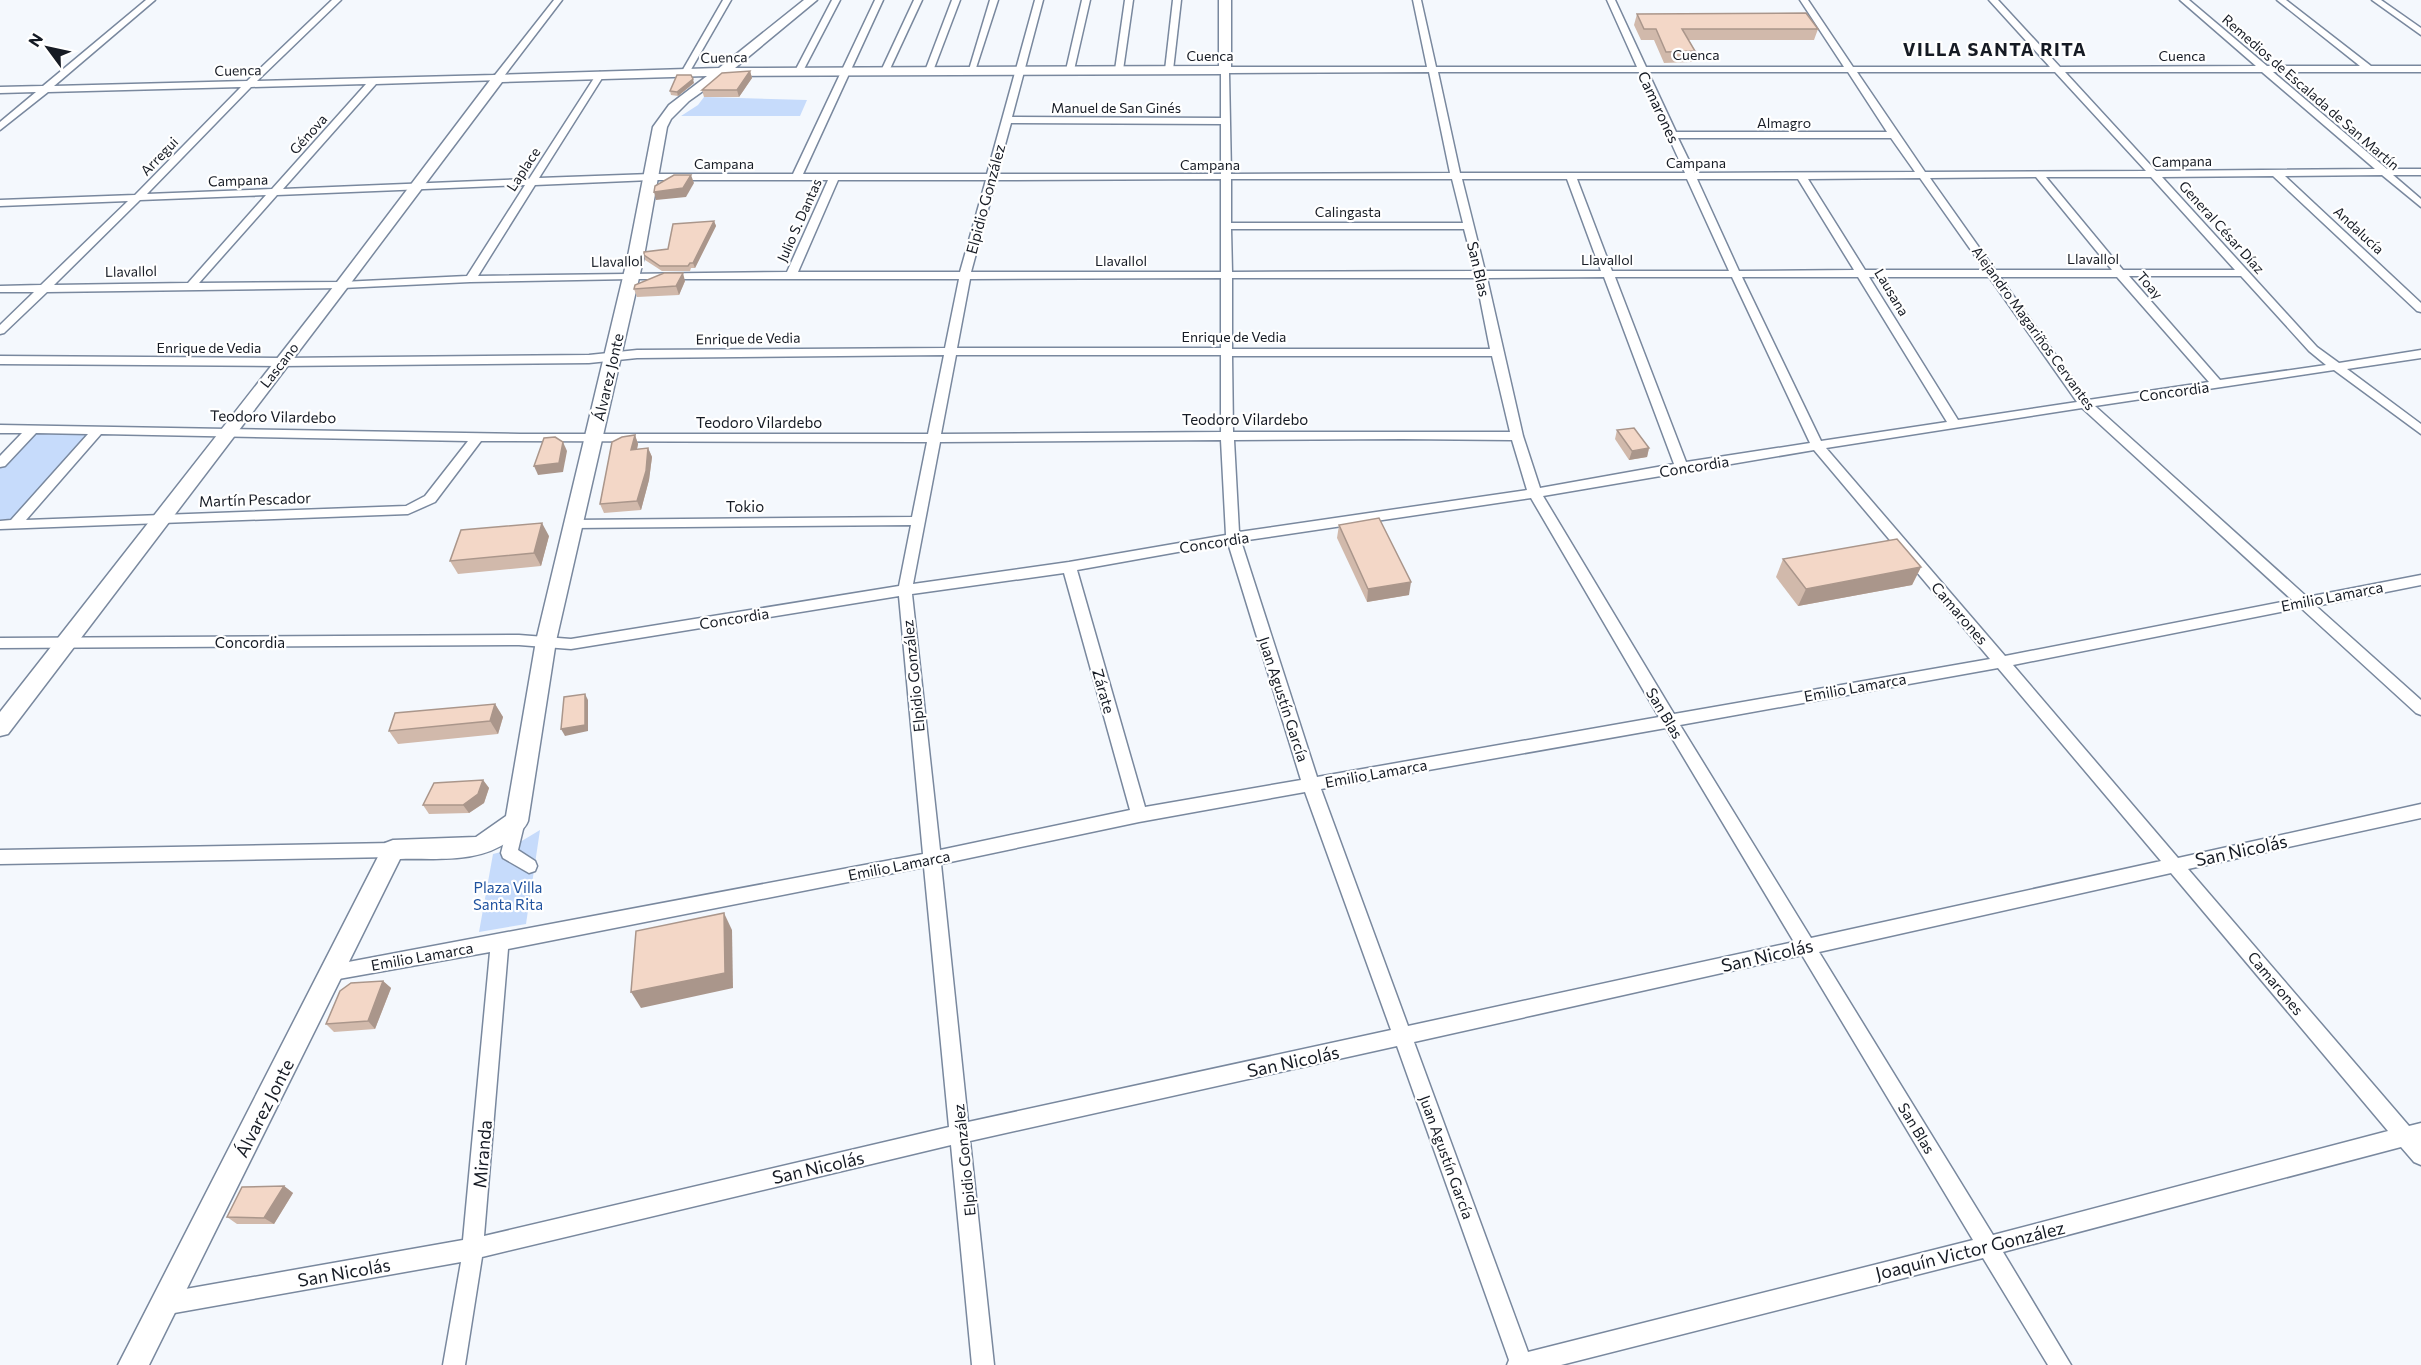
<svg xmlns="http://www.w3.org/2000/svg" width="2421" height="1365" viewBox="0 0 2421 1365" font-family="Commissioner,sans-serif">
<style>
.green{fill:#c6dbfb}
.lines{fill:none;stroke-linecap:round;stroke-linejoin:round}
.street-casing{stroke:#79889e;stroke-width:3}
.secondary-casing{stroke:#79889e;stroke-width:3}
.street{fill:#fff;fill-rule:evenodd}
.secondary{fill:#fff;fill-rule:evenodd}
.wall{fill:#d1b9ab}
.shaded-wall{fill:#aa968b}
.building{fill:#f3d7c7;stroke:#aa968b;stroke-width:1.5}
.labels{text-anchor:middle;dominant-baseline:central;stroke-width:4.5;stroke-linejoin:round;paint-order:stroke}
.far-street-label{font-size:14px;fill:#161b24;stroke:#fff}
.street-label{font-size:15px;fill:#161b24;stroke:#fff}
.park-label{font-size:15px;fill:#1f529f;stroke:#fff}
.far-district-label{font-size:18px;font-weight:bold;letter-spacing:1.5px;fill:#161b24;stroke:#fff}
.near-street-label{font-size:18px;fill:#161b24;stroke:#fff}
</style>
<rect width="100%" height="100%" fill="#f4f8fd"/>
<g class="green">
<path d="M704 97 807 100 800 116H681L698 105Z"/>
<path d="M33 429 98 430 14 525H0V463Z"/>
<path d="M540 830 526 924 479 932 493 854 505 851Z"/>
</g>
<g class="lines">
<g class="street-casing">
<g id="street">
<path d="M146 0H155L54 86 247 81 332 0H341L257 81 495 75 554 0H562L501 80 376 84 283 189 529 179 596 75 600 72 604 75 539 178 651 174H793L875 0H883L803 174H987L1035 0H1043L1012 117 1221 118V70L1225 67H1427L1413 0H1421L1436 67H1637L1607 0H1615L1646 67H1844L1800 0H1808L1853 67H2050L1989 0H1998L2060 67 2256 66 2180 0H2189L2267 66H2360L2277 0H2286L2371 66H2421V72H2273L2387 169H2421V175H2393L2421 199V207L2382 175 2285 176 2421 303V312L2417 311 2273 176 2162 177 2317 347 2339 363 2421 350V358L2347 369 2421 424V434L2334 370 2095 406 2307 597 2421 575V585L2316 606 2421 700V715L2416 713 2301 608 2013 665 2178 858 2421 804V818L2188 869 2409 1126 2421 1123V1165L2414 1162 2401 1147 2003 1252 2071 1365H2048L1983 1258 1561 1365H1507L1509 1360 1397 1046 970 1141 994 1365H972L951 1145 482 1257 465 1365H443L461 1262 163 1315 155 1312 152 1304 155 1296 163 1293 463 1240 490 952 333 980 327 978 324 972 327 966 923 854 899 596 571 649 519 645 0 648V638L519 635 571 639 899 586 911 525 573 528 566 524 573 520 912 517 927 442 481 441 435 502 408 514 0 529V521L11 520 88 434 36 433 5 466 0 467V456L22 433H0V425L520 434H928L944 355 637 358 589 363 280 366 0 364V356L280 358 589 355 637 350 945 348 959 279H632L470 282 342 288 47 292 4 333 0 334V325L34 292H0V286L41 285 128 201 0 206V200L135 195 241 87 48 92 0 130V122L36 92 0 93V87L43 86ZM1429 72 1450 173 1231 174 1229 73ZM1438 72H1639L1685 173H1460ZM1648 72H1848L1887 132H1676ZM1857 72H2055L2146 171 1925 172ZM2065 72H2262L2375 169 2156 171ZM366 84 272 189 147 194 251 87ZM1011 123 1221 124V174H997ZM1678 138H1891L1915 172 1695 173ZM2036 177 2112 270H1995L1930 178ZM2046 177H2151L2235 270H2123ZM1920 178 1985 270H1865L1808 179ZM1221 179V272H971L996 180ZM1231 179H1452L1463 223H1231ZM1462 179H1567L1601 271H1485ZM1577 179H1687L1729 271H1612ZM1697 179H1798L1854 270 1739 271ZM651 180H828L787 272 478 276 535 185ZM838 180H986L960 272H798ZM525 185 467 276 342 282 199 283 277 195ZM266 195 188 283 54 285 140 200ZM1231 229H1464L1475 271 1232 272ZM2129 276H2241L2309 351 2326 365 2220 380ZM1604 277 1674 464 1540 488 1523 436 1487 278ZM1615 277H1732L1810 443 1686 462ZM1742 277H1858L1947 422 1821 441ZM1869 277H1989L2077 402 1958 420ZM2000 277H2117L2209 382 2088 400ZM1221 278V348H957L970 279ZM1232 278H1476L1490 349H1232ZM956 355H1221V432L941 434ZM1232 356H1492L1510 432H1233ZM2082 408 2292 600 2005 656 1826 448ZM101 434 468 441 425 496 406 506 26 520ZM1402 439 1512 440 1527 490 1239 532 1234 440ZM1221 440 1226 535 1069 562 913 584 940 442ZM1814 450 1990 659 1674 714 1543 496ZM1531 498 1659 717 1317 777 1241 541ZM1228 543 1301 780 1145 807 1077 570ZM1064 573 1130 810 940 850 912 594ZM1998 668 2161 861 1811 938 1680 725ZM1666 728 1794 942 1408 1026 1321 789ZM1305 792 1391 1030 968 1122 941 864 1139 822ZM924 867 949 1127 484 1236 508 949ZM2171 873 2388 1131 1993 1235 1819 952ZM1802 955 1973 1240 1528 1352 1414 1042Z"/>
<path d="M723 0H731L689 73 682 75 681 73Z"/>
<path d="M832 0H840L803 71 796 73 795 71Z"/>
<path d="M914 0H922L889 71 882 73 881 71Z"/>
<path d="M952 0H960L933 71 926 73 925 71Z"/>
<path d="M990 0H998L975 71 968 73Z"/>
<path d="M1082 0H1090L1074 70 1070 73 1066 70Z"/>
<path d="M1125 0H1133L1123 70 1119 73 1115 70Z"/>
<path d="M1173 0H1181L1173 70 1169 73 1165 70Z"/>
<path d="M2372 0H2381L2421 28V35Z"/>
<path d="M517 814 523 816 525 821 518 850 535 861 537 866 535 871 529 873 503 858 501 853 509 821 511 816Z"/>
<path d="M393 843 399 845 401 850 399 855 393 857 0 864V850Z"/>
</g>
</g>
<g class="secondary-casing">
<path id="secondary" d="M804 0H817L735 68 1219 66V0H1231V70L1225 74 724 76 689 101 671 119 667 127 644 256 556 641 528 821C525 829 519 832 513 838 480 864 440 858 400 859L149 1365H118L385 843 393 840 476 837 506 816 536 641 628 256 653 127 669 105 707 76 502 82 347 288 8 734 0 736V712L337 282 494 75 719 68Z"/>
</g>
<use href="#street" class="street"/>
<use href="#secondary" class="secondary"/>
</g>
<g class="wall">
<path d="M1637 14 1818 29 1814 40H1689L1695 51 1692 62 1664 63 1654 40H1641L1634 25Z"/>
<path d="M750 71 752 78 739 97H704L702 90Z"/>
<path d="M694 83 678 96 671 95 670 91Z"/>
<path d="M714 221 716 226 695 268H691L690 271H662L645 260 644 255 668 249Z"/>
<path d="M685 281 679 295 637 297 634 289Z"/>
<path d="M1617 430 1649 448 1647 457 1629 460 1615 439Z"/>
<path d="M635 435 638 444 637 449 648 448 652 457 649 480 641 510 604 513 600 504Z"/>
<path d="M1339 525 1409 595 1367 602 1337 538Z"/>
<path d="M549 536 541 566 458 574 450 561Z"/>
<path d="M1783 559 1921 567 1912 585 1798 606 1776 577Z"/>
<path d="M495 704 503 717 498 734 398 744 389 731Z"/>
<path d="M483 780 489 788 484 803 469 813 429 814 423 805Z"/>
<path d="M383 981 391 988 375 1029 334 1032 326 1024Z"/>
<path d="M284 1186 293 1193 274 1224H237L227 1217Z"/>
</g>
<g class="shaded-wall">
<path d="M750 71 752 78 739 97 737 90Z"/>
<path d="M693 79 694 83 678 96 677 92Z"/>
<path d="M691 175 694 183 686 197 656 200 654 192Z"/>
<path d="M714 221 716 226 695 268 693 263Z"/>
<path d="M683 273 685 281 679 295 676 286Z"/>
<path d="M635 435 638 444 635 459 631 450Z"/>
<path d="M563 442 567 451 563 472 538 475 534 466Z"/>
<path d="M648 448 652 457 649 480 641 510 637 501Z"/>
<path d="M1649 448 1647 457 1629 460 1632 451Z"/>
<path d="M542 523 549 536 541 566 534 553Z"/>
<path d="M1921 567 1912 585 1798 606 1806 589Z"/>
<path d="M1411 582 1409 595 1367 602 1368 589Z"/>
<path d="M585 694 588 700V731L565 736 561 729Z"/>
<path d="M495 704 503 717 498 734 490 721Z"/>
<path d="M483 780 489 788 484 803 469 813 463 805Z"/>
<path d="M724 913 732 930 733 988 641 1008 631 992Z"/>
<path d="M383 981 391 988 375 1029 368 1021Z"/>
<path d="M284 1186 293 1193 274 1224 264 1218Z"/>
</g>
<g class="building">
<path d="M1806 13 1818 29H1682L1695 51 1666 52 1656 29H1644L1637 14Z"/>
<path d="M750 71 737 90H702L722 73Z"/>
<path d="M677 75H691L693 79 677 92 670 91Z"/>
<path d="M674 175H691L683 188 654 192 655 186Z"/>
<path d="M714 221 693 263H690L688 266H660L644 255V252L668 249 673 224Z"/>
<path d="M664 273H683L676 286 634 289 635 285Z"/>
<path d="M1634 428 1649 448 1632 451 1617 430Z"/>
<path d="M635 435 631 450 648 448 646 471 637 501 600 504 612 442 622 437Z"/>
<path d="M555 437 563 442 559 463 534 466 544 438Z"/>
<path d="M1379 518 1411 582 1368 589 1339 525Z"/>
<path d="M542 523 534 553 450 561 461 530Z"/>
<path d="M1897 539 1921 567 1806 589 1783 559Z"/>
<path d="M585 694V725L561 729 564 697Z"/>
<path d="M495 704 490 721 389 731 395 713Z"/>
<path d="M483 780 478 794 463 805H423L434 783Z"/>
<path d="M724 913 725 973 631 992 636 931Z"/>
<path d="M383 981 368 1021 326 1024 340 991 351 983Z"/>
<path d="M284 1186 264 1218 227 1217 242 1187Z"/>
</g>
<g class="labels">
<g class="far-street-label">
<text x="1696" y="54">Cuenca</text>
<text x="1210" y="55">Cuenca</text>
<text x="2182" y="55">Cuenca</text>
<text transform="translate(724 57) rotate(-1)">Cuenca</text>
<text transform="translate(238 70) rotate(-1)">Cuenca</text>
<text transform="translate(2311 92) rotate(41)">Remedios de Escalada de San Martín</text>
<text x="1116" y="107">Manuel de San Ginés</text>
<text x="1784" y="122">Almagro</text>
<text transform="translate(308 134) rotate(-48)">Génova</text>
<text transform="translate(159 156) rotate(-46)">Arregui</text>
<text transform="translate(2182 161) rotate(-1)">Campana</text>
<text x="1696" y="162">Campana</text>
<text x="724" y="163">Campana</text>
<text x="1210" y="164">Campana</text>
<text transform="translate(523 169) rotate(-57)">Laplace</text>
<text transform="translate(238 180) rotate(-2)">Campana</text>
<text x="1348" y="211">Calingasta</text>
<text transform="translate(799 220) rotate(-66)">Julio S. Dantas</text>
<text transform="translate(2222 227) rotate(48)">General César Díaz</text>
<text transform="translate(2359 230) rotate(43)">Andalucía</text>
<text x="2093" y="258">Llavallol</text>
<text x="1607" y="259">Llavallol</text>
<text x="1121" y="260">Llavallol</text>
<text transform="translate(617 261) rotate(-1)">Llavallol</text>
<text transform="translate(131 271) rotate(-1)">Llavallol</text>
<text transform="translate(2150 285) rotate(49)">Toay</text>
<text transform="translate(1892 292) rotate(59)">Lausana</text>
<text transform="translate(2034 328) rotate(54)">Alejandro Magariños Cervantes</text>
<text x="1234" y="336">Enrique de Vedia</text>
<text transform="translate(748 338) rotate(-1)">Enrique de Vedia</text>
<text x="209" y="347">Enrique de Vedia</text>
<text transform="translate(279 365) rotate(-52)">Lascano</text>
</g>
<g class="street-label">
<text transform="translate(1659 107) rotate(65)">Camarones</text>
<text transform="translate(985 199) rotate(-75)">Elpidio González</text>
<text transform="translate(1479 269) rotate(77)">San Blas</text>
<text transform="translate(608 377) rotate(-77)">Álvarez Jonte</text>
<text transform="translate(2174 391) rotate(-8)">Concordia</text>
<text transform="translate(273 416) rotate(1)">Teodoro Vilardebo</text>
<text x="1245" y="419">Teodoro Vilardebo</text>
<text x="759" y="422">Teodoro Vilardebo</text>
<text transform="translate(1694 466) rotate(-9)">Concordia</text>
<text transform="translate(255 499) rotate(-2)">Martín Pescador</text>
<text x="745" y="506">Tokio</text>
<text transform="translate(1214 542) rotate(-9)">Concordia</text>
<text transform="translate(2332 596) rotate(-11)">Emilio Lamarca</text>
<text transform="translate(1960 613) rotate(49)">Camarones</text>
<text transform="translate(734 618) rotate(-9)">Concordia</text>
<text x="250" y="642">Concordia</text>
<text transform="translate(913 676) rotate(-96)">Elpidio González</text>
<text transform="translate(1855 687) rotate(-10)">Emilio Lamarca</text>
<text transform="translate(1104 691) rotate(74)">Zárate</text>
<text transform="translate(1284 699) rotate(72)">Juan Agustín García</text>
<text transform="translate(1665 713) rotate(59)">San Blas</text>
<text transform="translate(1376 773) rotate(-10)">Emilio Lamarca</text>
<text transform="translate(899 865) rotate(-11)">Emilio Lamarca</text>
<text transform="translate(422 956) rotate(-10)">Emilio Lamarca</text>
<text transform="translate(2276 983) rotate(50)">Camarones</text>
<text transform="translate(1917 1128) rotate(59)">San Blas</text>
<text transform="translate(1447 1157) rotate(70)">Juan Agustín García</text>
<text transform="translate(964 1160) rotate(-96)">Elpidio González</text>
</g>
<g class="park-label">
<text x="508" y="887">Plaza Villa<tspan x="508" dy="17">Santa Rita</tspan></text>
</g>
<g class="far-district-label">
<text x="1995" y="49">VILLA SANTA RITA</text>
</g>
<g class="near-street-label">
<text transform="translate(2241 850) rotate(-12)">San Nicolás</text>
<text transform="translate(1767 955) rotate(-13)">San Nicolás</text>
<text transform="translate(1293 1061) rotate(-12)">San Nicolás</text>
<text transform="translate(264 1108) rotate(-63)">Álvarez Jonte</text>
<text transform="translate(482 1154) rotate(-85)">Miranda</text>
<text transform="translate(818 1167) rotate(-13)">San Nicolás</text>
<text transform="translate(1970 1250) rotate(-14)">Joaquín Victor González</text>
<text transform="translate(344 1272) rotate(-10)">San Nicolás</text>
</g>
</g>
<g transform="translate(48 48) rotate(303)" stroke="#ffffff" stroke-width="4.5" paint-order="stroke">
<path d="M0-4.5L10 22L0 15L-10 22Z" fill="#161b24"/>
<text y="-9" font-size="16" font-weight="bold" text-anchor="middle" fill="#161b24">N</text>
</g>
</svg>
